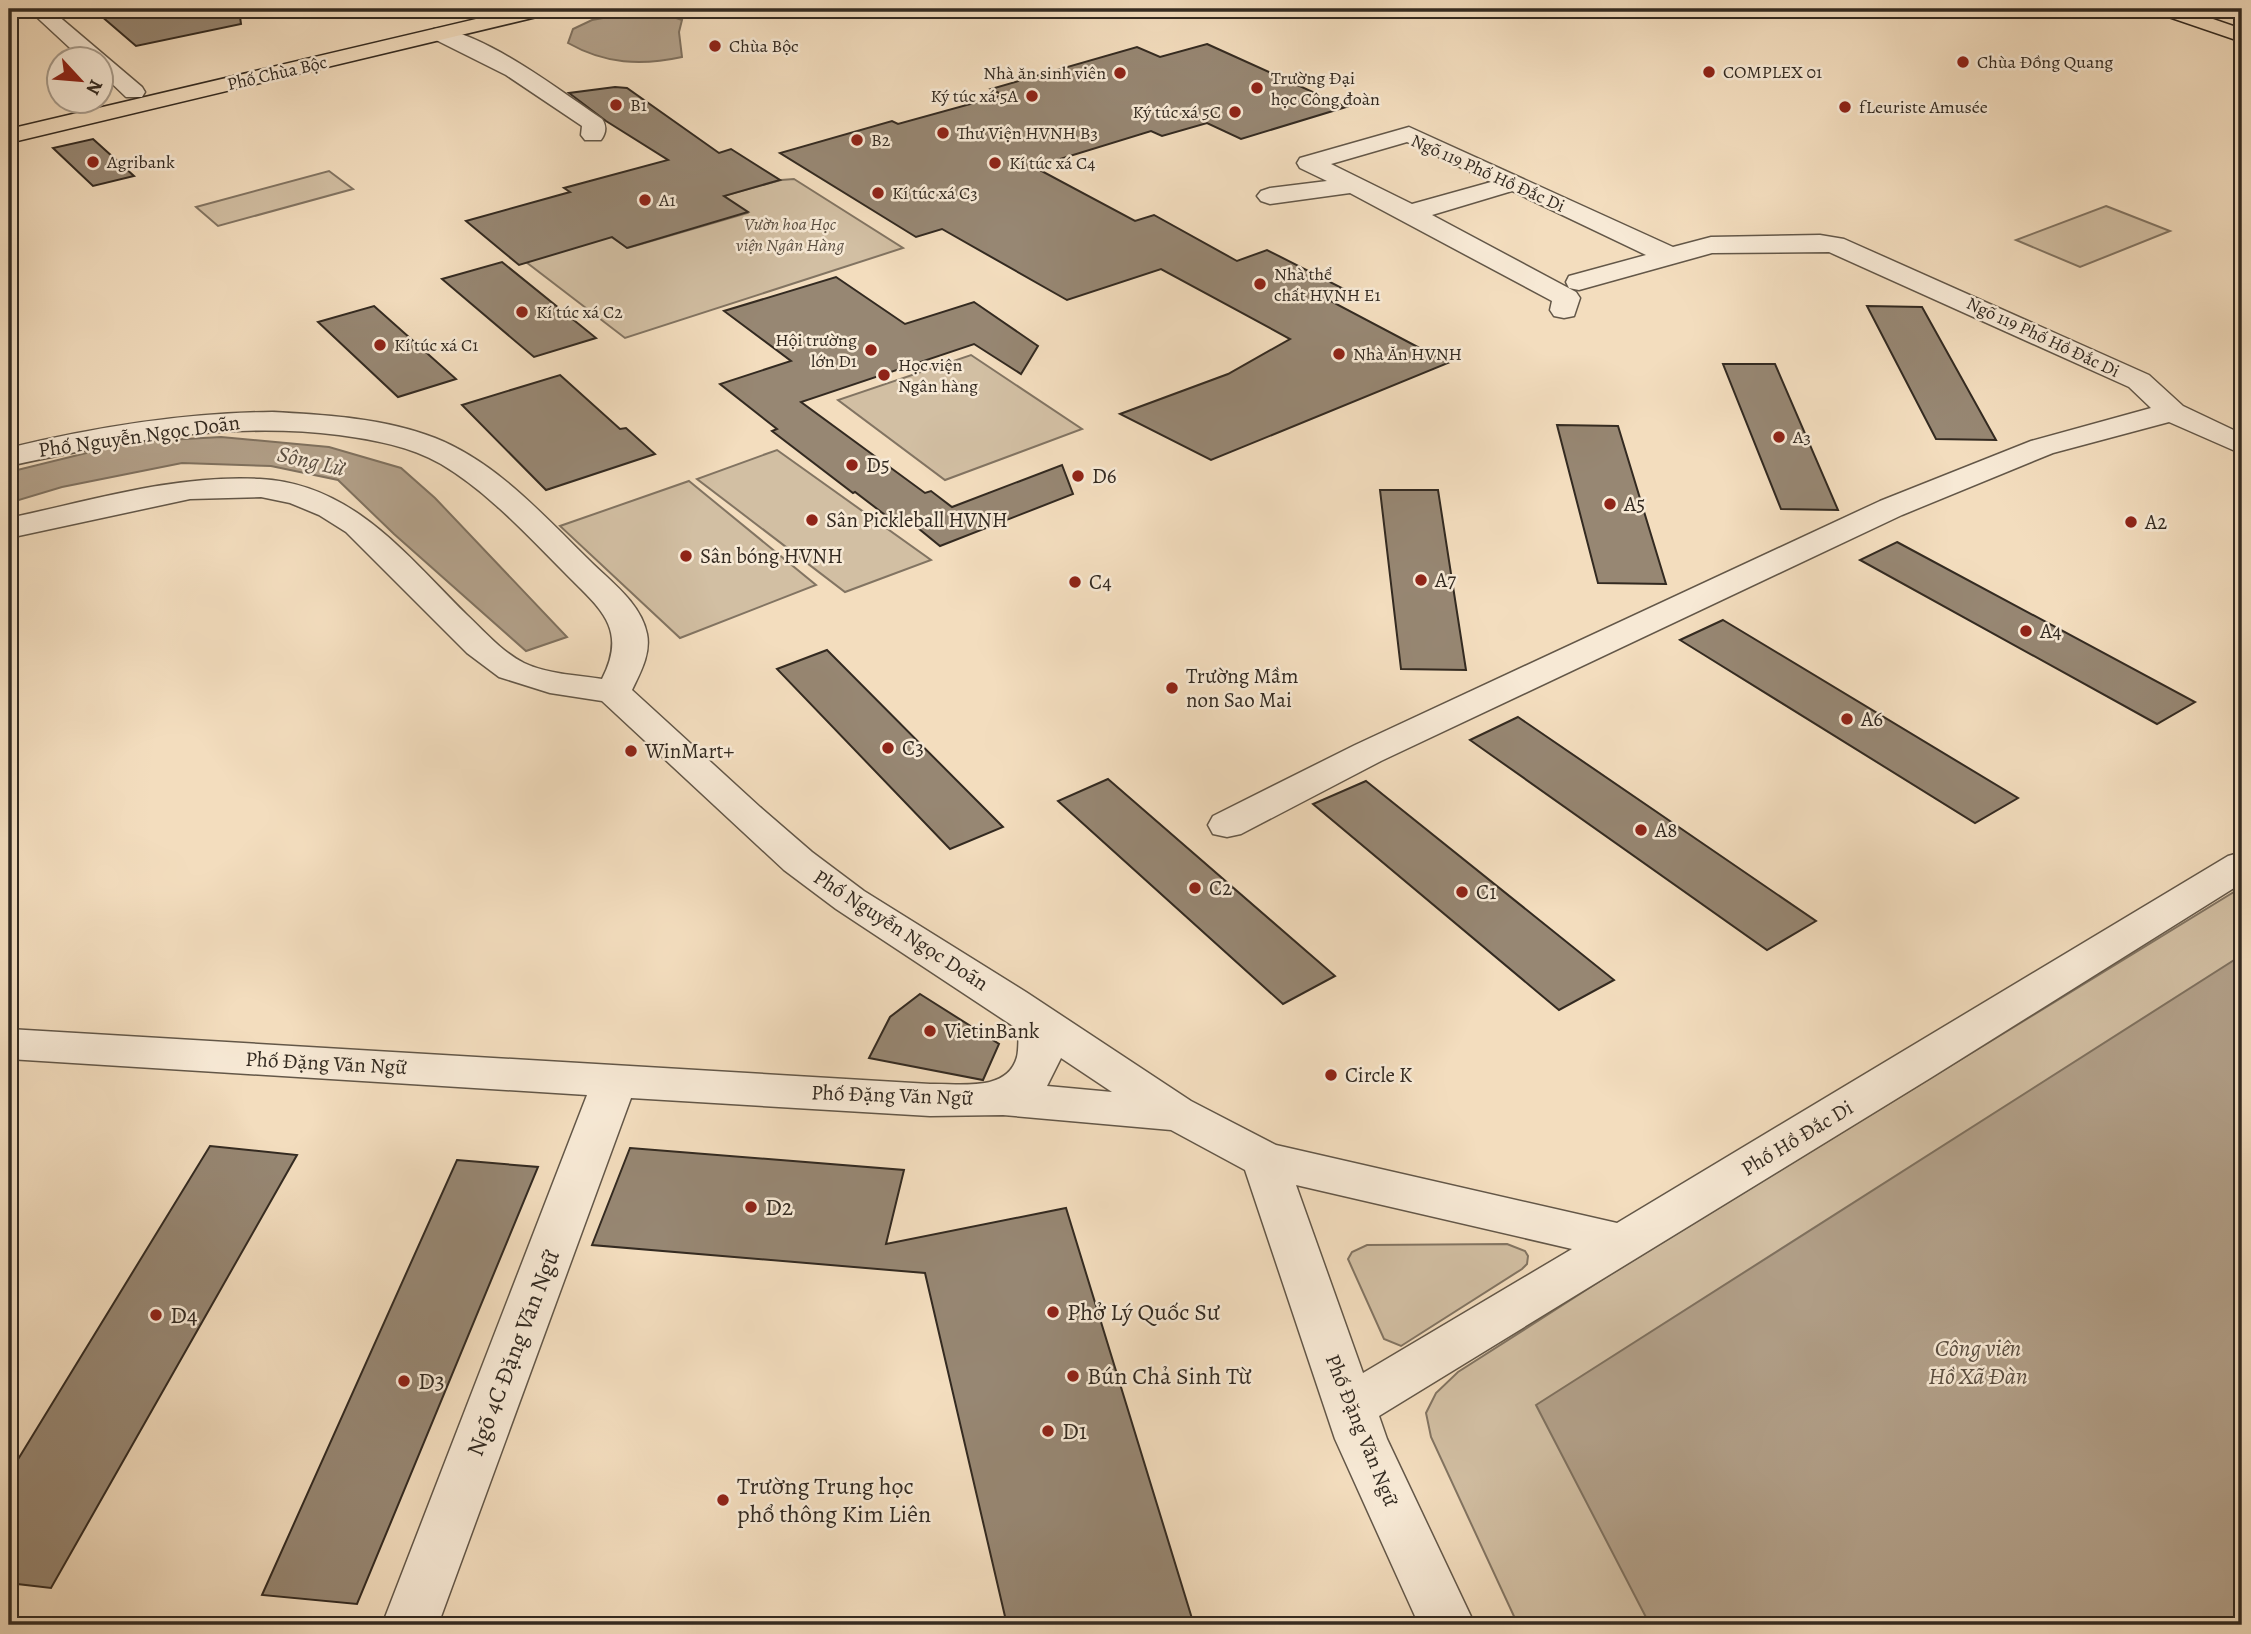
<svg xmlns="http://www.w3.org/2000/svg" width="2251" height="1634" viewBox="0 0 2251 1634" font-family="Alegreya,serif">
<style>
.green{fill:#d2bfa3;stroke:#827462;stroke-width:2}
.water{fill:#b2a089;stroke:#7f715f;stroke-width:2}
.building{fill:#978773;stroke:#332a21;stroke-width:2}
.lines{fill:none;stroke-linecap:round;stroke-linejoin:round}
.minor-casing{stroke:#635748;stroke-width:3}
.major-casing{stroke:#332a21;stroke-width:3}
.minor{fill:#f7e9d5;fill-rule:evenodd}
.major{fill:#f3ddbe;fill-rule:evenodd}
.poi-dot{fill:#8f2418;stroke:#f7e9d5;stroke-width:2.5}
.labels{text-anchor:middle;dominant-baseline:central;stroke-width:5;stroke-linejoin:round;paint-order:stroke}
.far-poi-label{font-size:18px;fill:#332a21;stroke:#f7e9d5;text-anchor:start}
.far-street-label{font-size:18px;fill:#332a21;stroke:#f7e9d5}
.far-park-label{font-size:18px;font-style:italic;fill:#5b4f42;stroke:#f7e9d5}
.street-label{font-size:21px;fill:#332a21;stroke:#f7e9d5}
.poi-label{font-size:21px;fill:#332a21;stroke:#f7e9d5;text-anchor:start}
.water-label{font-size:23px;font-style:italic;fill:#594d40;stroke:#f7e9d5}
.near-poi-label{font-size:24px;fill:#332a21;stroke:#f7e9d5;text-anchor:start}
.near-park-label{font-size:24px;font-style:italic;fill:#5b4f42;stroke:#f7e9d5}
.near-street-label{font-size:24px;fill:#332a21;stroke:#f7e9d5}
</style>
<rect width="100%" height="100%" fill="#f3ddbe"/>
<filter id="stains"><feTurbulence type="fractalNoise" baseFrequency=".00286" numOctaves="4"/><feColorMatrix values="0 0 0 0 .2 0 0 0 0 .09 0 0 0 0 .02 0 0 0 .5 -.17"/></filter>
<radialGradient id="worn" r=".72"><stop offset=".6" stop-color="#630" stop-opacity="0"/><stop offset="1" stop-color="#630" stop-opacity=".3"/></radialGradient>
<g class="green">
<path d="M329 171 353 189 218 226 196 207Z"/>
<path d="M794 179 903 248 625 338 526 262 602 231 628 248 747 213 723 196 781 180Z"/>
<path d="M2106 206 2170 231 2080 267 2016 240Z"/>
<path d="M971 355 1082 429 945 480 838 400Z"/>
<path d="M777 450 931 560 845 592 697 479Z"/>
<path d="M689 481 816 585 680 638 560 526Z"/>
<path d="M2242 887V1625H1518L1431 1437 1426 1413 1436 1393 1458 1372 1611 1274Z"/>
<path d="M1507 1244 1525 1251 1528 1256 1527 1264 1522 1269 1401 1346 1384 1339 1348 1259 1352 1252 1367 1245Z"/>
</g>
<g class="water">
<path d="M631 13H662L682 20 679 32 682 57C641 66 605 64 568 43L573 29 592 20Z"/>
<path d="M221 437 329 447 401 468 435 498 567 637 526 651 394 534 338 480 271 466 182 463 62 487 9 503V472L131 442Z"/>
<path d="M2242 955V1625H1650L1536 1405Z"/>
</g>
<g class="building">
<path d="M93 9H239L241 24 136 46Z"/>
<path d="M1207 44 1346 107 1241 139 1207 123 1162 136 1151 131 1034 167 1135 221 1154 215 1237 261 1267 250 1342 288 1321 296 1448 363 1211 460 1120 414 1228 374 1290 339 1161 269 1067 300 942 229 916 237 780 153 892 121 898 124 1003 95 991 89 1137 47 1160 57Z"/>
<path d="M615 87 627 88 719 153 731 149 780 180 724 196 748 212 627 248 612 237 519 265 466 221 570 192 564 188 668 160 606 121 569 93Z"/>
<path d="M93 139 134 176 93 186 53 148Z"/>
<path d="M502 262 596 338 534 357 442 279Z"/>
<path d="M836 277 905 324 974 302 1038 346 1021 374 974 344 801 402 925 493 931 491 952 507 1062 465 1073 494 940 546 908 520 897 524 855 492 853 493 772 431 777 429 720 384 791 361 724 311Z"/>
<path d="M374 306 456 379 398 397 318 322Z"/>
<path d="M1867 306 1922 307 1996 440 1936 439Z"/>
<path d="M1723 364H1775L1838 510 1781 509Z"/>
<path d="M560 375 620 429 626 428 655 454 546 490 462 405Z"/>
<path d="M1557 425 1618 426 1666 584 1598 583Z"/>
<path d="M1380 490H1438L1466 670 1401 669Z"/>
<path d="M1897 542 2195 702 2157 724 1860 560Z"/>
<path d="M1723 620 2018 798 1975 823 1680 640Z"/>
<path d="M827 650 1003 827 950 849 777 669Z"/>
<path d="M1518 717 1816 921 1767 950 1470 740Z"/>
<path d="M1108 779 1335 976 1283 1004 1058 801Z"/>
<path d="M1366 781 1614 980 1559 1010 1313 804Z"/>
<path d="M920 994 999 1044 983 1080 869 1058 890 1017Z"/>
<path d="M210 1146 297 1155 51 1588 9 1583V1474Z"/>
<path d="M630 1148 904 1170 886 1244 1066 1208 1194 1625H1007L925 1273 592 1245Z"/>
<path d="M457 1160 538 1167 357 1604 262 1595Z"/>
</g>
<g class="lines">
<g class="minor-casing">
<g id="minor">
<path d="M28 9H50L142 87 145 92 142 97H126L102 74V60H83Z"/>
<path d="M442 28C496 41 556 88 602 119 607 126 606 133 601 140H585L581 135 582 126 506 75 434 39 431 34 434 29Z"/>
<path d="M1409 127 1673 247 1711 237 1820 235 1844 239 2149 375 2183 406 2242 434V454L2169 422 2053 453 1902 515 1381 761 1241 834 1227 837 1213 834 1208 825 1213 816 1355 745 1880 501 2031 441 2151 408 2129 387 1829 252 1712 253 1579 290 1569 288 1566 282 1569 276 1646 255 1512 191 1432 215 1576 292 1580 298 1574 316 1564 318 1554 316 1550 310 1552 301 1350 193 1270 204 1261 201 1257 196 1261 191 1270 188 1327 181 1300 168 1297 163 1300 158ZM1407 142 1491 182 1412 204 1331 164Z"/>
<path d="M272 412C326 415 384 418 435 438 496 462 543 515 589 560 610 581 641 603 647 634 651 654 640 673 632 690L760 807 812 852 864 891 1026 992 1191 1101 1276 1145 1617 1223 2228 856 2242 852V883L1932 1077 1379 1416 1387 1439 1475 1625H1419L1335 1439 1245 1170 1171 1130 1003 1115 930 1116 631 1098 438 1625H382L587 1095 9 1059V1029L930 1084C959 1083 1007 1093 1017 1057 1019 1049 1018 1038 1019 1030L836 909 784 870 602 701 550 693 499 677 467 653 346 532 319 515 290 503 261 497 190 499 9 538V518C90 501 176 474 260 479 353 484 406 555 467 615 484 631 502 652 524 663 547 674 576 675 602 679 629 627 598 607 564 572 526 534 488 492 441 464 409 446 375 440 339 435 227 421 119 442 9 466V448C96 427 182 413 272 412ZM1061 1058 1112 1092 1047 1086ZM1296 1185 1572 1249 1363 1373Z"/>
</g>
</g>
<g class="major-casing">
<g id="major">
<path d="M519 9H556L552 13 545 15 9 143V129Z"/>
<path d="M2153 9H2184L2242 29V42L2157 13Z"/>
</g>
</g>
<use href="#minor" class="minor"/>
<use href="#major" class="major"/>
</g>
<g class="poi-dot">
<circle cx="715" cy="46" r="7"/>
<circle cx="1963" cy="62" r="7"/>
<circle cx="1709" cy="72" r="7"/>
<circle cx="1120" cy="73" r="7"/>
<circle cx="1257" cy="88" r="7"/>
<circle cx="1032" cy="96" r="7"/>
<circle cx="616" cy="105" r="7"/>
<circle cx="1845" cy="107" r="7"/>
<circle cx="1235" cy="112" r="7"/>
<circle cx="943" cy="133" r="7"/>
<circle cx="857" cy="140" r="7"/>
<circle cx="93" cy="162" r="7"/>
<circle cx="995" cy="163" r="7"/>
<circle cx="878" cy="193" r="7"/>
<circle cx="645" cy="200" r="7"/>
<circle cx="1260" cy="284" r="7"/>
<circle cx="522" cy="312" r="7"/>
<circle cx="380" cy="345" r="7"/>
<circle cx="871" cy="350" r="7"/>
<circle cx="1339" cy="354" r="7"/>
<circle cx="884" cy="375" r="7"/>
<circle cx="1779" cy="437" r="7"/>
<circle cx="852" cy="465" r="7"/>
<circle cx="1078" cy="476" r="7"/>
<circle cx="1610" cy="504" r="7"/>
<circle cx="812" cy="520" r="7"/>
<circle cx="2131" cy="522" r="7"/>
<circle cx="686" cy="556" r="7"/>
<circle cx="1421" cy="580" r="7"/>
<circle cx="1075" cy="582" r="7"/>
<circle cx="2026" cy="631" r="7"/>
<circle cx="1172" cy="688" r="7"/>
<circle cx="1847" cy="719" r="7"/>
<circle cx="888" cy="748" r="7"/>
<circle cx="631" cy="751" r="7"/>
<circle cx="1641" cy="830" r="7"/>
<circle cx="1195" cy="888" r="7"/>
<circle cx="1462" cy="892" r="7"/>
<circle cx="930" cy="1031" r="7"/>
<circle cx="1331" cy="1075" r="7"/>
<circle cx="751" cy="1207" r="7"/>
<circle cx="1053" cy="1312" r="7"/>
<circle cx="156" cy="1315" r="7"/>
<circle cx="1073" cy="1376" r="7"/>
<circle cx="404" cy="1381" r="7"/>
<circle cx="1048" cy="1431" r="7"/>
<circle cx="723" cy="1500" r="7"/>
</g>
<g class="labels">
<g class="far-poi-label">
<text x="729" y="46">Chùa Bộc</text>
<text x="1977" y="62">Chùa Đồng Quang</text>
<text x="1723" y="72">COMPLEX 01</text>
<text x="1106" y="73" text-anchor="end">Nhà ăn sinh viên</text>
<text x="1271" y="78">Trường Đại<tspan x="1271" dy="21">học Công đoàn</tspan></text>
<text x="1018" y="96" text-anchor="end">Ký túc xá 5A</text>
<text x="630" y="105">B1</text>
<text x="1859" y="107">fLeuriste Amusée</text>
<text x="1221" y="112" text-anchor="end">Ký túc xá 5C</text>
<text x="957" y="133">Thư Viện HVNH B3</text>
<text x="871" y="140">B2</text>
<text x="107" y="162">Agribank</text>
<text x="1009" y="163">Kí túc xá C4</text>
<text x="892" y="193">Kí túc xá C3</text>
<text x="659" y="200">A1</text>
<text x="1274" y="274">Nhà thể<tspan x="1274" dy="21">chất HVNH E1</tspan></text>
<text x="536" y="312">Kí túc xá C2</text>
<text x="857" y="340" text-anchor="end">Hội trường<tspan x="857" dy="21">lớn D1</tspan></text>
<text x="394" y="345">Kí túc xá C1</text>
<text x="1353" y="354">Nhà Ăn HVNH</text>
<text x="898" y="365">Học viện<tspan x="898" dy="21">Ngân hàng</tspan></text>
<text x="1793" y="437">A3</text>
</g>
<g class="far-street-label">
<text transform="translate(277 73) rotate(-13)">Phố Chùa Bộc</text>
<text transform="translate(1488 173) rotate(24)">Ngõ 119 Phố Hồ Đắc Di</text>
<text transform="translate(2043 337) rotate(25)">Ngõ 119 Phố Hồ Đắc Di</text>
</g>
<g class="far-park-label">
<text x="790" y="224">Vườn hoa Học<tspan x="790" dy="21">viện Ngân Hàng</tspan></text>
</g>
<g class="street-label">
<text transform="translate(139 436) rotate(-8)">Phố Nguyễn Ngọc Doãn</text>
<text transform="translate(901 930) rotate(33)">Phố Nguyễn Ngọc Doãn</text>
<text transform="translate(326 1063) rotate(3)">Phố Đặng Văn Ngữ</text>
<text transform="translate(892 1095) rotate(2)">Phố Đặng Văn Ngữ</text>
<text transform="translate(1797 1138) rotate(-31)">Phố Hồ Đắc Di</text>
<text transform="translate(1362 1430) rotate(68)">Phố Đặng Văn Ngữ</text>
</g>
<g class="poi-label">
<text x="866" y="465">D5</text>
<text x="1092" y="476">D6</text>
<text x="1624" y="504">A5</text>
<text x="826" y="520">Sân Pickleball HVNH</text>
<text x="2145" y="522">A2</text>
<text x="700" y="556">Sân bóng HVNH</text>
<text x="1435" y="580">A7</text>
<text x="1089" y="582">C4</text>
<text x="2040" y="631">A4</text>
<text x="1186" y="676">Trường Mầm<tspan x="1186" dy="24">non Sao Mai</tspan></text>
<text x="1861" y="719">A6</text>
<text x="902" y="748">C3</text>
<text x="645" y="751">WinMart+</text>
<text x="1655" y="830">A8</text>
<text x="1209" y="888">C2</text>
<text x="1476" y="892">C1</text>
<text x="944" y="1031">VietinBank</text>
<text x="1345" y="1075">Circle K</text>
</g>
<g class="water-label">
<text transform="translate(311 461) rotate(13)">Sông Lừ</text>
</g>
<g class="near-poi-label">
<text x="765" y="1207">D2</text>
<text x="1067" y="1312">Phở Lý Quốc Sư</text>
<text x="170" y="1315">D4</text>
<text x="1087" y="1376">Bún Chả Sinh Từ</text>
<text x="418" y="1381">D3</text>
<text x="1062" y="1431">D1</text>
<text x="737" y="1486">Trường Trung học<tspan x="737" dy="28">phổ thông Kim Liên</tspan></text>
</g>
<g class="near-park-label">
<text x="1978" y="1348">Công viên<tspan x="1978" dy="28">Hồ Xã Đàn</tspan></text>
</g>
<g class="near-street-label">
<text transform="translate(513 1353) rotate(-69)">Ngõ 4C Đặng Văn Ngữ</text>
</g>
</g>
<rect width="2251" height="1634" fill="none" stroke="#f3ddbe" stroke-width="35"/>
<rect x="10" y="10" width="2230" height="1613" fill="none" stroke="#332a21" stroke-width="3.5"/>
<rect x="18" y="18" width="2216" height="1599" fill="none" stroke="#332a21" stroke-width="2"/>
<g transform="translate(80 80) rotate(116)"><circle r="33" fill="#f7e9d5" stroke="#a99d8d" stroke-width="2"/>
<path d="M0-5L12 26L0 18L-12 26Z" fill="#8f2418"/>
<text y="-10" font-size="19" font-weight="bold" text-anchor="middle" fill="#332a21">N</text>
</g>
<rect width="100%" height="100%" filter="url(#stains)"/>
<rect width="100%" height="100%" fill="url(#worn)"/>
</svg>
